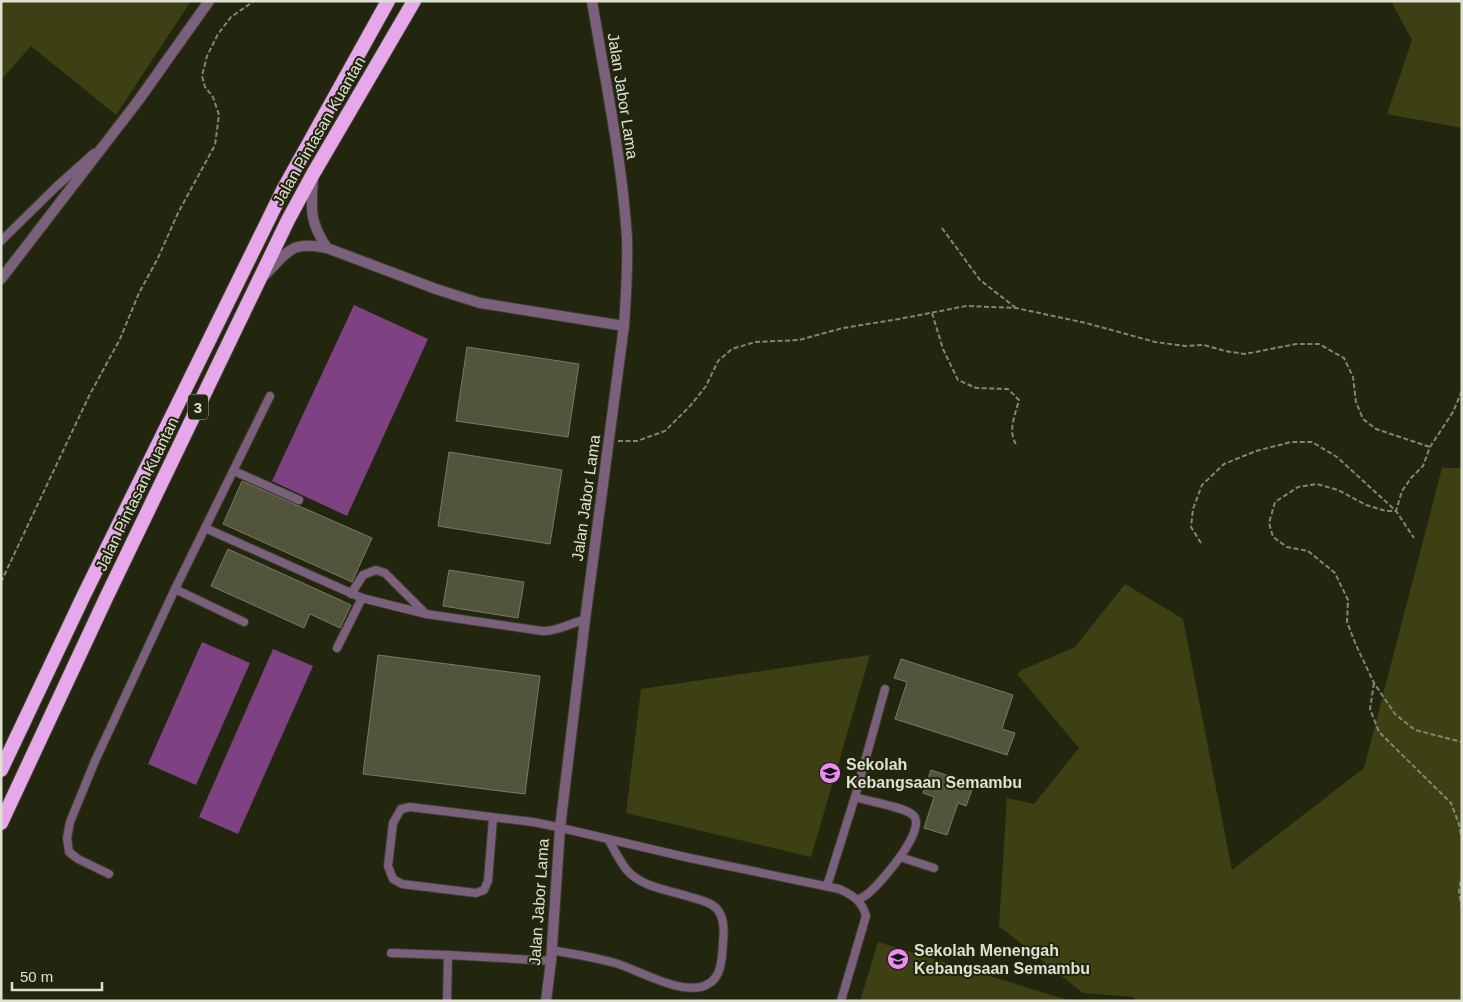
<svg xmlns="http://www.w3.org/2000/svg" width="1463" height="1002" viewBox="0 0 1463 1002" font-family="Arial,sans-serif">
<style>
.green{fill:#3c4012}
.water{fill:#7e4283}
.building{fill:#52553c;stroke:#777b60}
.lines{fill:none;stroke-linecap:round;stroke-linejoin:round}
.service-casing{stroke:#3d4029;stroke-width:10}
.minor-casing{stroke:#3d4029;stroke-width:12}
.tertiary-casing{stroke:#3d4029;stroke-width:12}
.trunk-casing{stroke:#3d4029;stroke-width:16}
.path{stroke:#838672;stroke-width:2;stroke-dasharray:5 2.5;stroke-linecap:butt}
.service{stroke:#7b607d;stroke-width:8}
.minor{stroke:#7b607d;stroke-width:10}
.tertiary{stroke:#7b607d;stroke-width:10}
.trunk{stroke:#e6a8ea;stroke-width:14}
.labels{text-anchor:middle;dominant-baseline:central;stroke-width:4;stroke-linejoin:round;paint-order:stroke}
.shield{fill:#23260e;stroke:#a6a896;stroke-width:1}
.shield-label{font-size:15px;font-weight:bold;fill:#dee0d1}
.street-label{font-size:16px;fill:#dee0d1;stroke:#23260e}
.poi-label{font-size:16px;font-weight:bold;fill:#dee0d1;stroke:#23260e;text-anchor:start}
</style>
<rect width="100%" height="100%" fill="#23260e"/>
<g class="green">
<path d="M1 1H191L116 115 31 46 1 80Z"/>
<path d="M1391 1H1462V128L1387 114 1412 40Z"/>
<path d="M1442 468H1462V1001H1135L1134 997 1083 993 999 926 1007 798 1034 804 1079 748 1017 674 1022 670 1075 647 1125 584 1183 619 1232 870 1364 768Z"/>
<path d="M870 655 811 857 626 813 641 689Z"/>
<path d="M878 942 1071 1001H860Z"/>
</g>
<g class="water">
<path d="M354 305 428 339 347 516 272 481Z"/>
<path d="M202 642 250 663 196 785 148 764Z"/>
<path d="M273 649 313 666 238 834 199 817Z"/>
</g>
<g class="building">
<path d="M467 347 579 364 568 437 456 421Z"/>
<path d="M449 452 562 470 550 544 438 526Z"/>
<path d="M242 481 372 538 352 582 223 524Z"/>
<path d="M228 549 351 605 340 628 310 614 304 628 211 586Z"/>
<path d="M449 570 524 582 518 618 443 606Z"/>
<path d="M378 655 540 676 525 794 363 774Z"/>
<path d="M901 659 1013 695 1002 729 1015 733 1007 755 895 719 907 682 894 678Z"/>
<path d="M931 770 974 784 966 806 958 803 947 835 924 828 934 797 923 793Z"/>
</g>
<g class="lines">
<g class="service-casing">
<g id="service">
<path d="M1 241 56 187 94 153"/>
<path d="M234 471 299 500"/>
<path d="M205 528 362 598 426 614 542 631C557 632 569 623 585 620"/>
<path d="M175 589 244 622"/>
<path d="M351 594 363 575 376 570 385 573 426 614"/>
<path d="M337 648 362 598"/>
<path d="M855 797C867 801 905 807 913 815 928 829 882 881 871 891 867 895 863 897 858 900"/>
<path d="M493 818 488 881 484 890 476 893 402 884 393 879 388 866 393 823 401 809 410 807 533 822 553 826 685 857 839 889C853 895 862 901 866 916L841 1001"/>
<path d="M900 857 934 868"/>
<path d="M109 874 78 859 69 852 67 838 70 822 95 761 175 589 270 396"/>
<path d="M827 886 855 797 885 689"/>
<path d="M551 950C573 954 594 957 615 963 639 970 685 998 708 984 722 977 722 957 723 943 724 932 725 916 715 907 708 901 696 899 687 896 667 890 639 886 626 869 619 860 614 849 608 839"/>
<path d="M391 953 448 955 551 961"/>
<path d="M447 1001 448 955"/>
</g>
</g>
<g class="minor-casing">
<g id="minor">
<path d="M313 178C311 209 309 221 327 248"/>
<path d="M264 276C288 252 290 240 327 248L436 289 480 303 624 326"/>
<path d="M1 279 138 101 209 1"/>
</g>
</g>
<g class="tertiary-casing">
<path id="tertiary" d="M546 1001 551 961 560 828 585 620 624 326C626 297 628 267 627 238 622 159 605 80 592 1"/>
</g>
<g class="trunk-casing">
<g id="trunk">
<path d="M1 770 83 597 283 190 388 1"/>
<path d="M1 823 106 598 288 220 313 174 414 1"/>
</g>
</g>
<g class="path">
<path d="M942 228 980 280 1016 308"/>
<path d="M932 313 943 349 958 380 976 388 1008 389 1019 400C1015 416 1007 431 1017 446"/>
<path d="M1462 391 1453 412 1430 447 1423 466 1411 478 1402 491 1396 511H1386L1366 505 1338 490 1317 484 1298 487 1275 502 1269 523 1273 537 1287 547 1308 551 1335 573 1348 600 1347 622 1356 645 1374 683 1395 714 1415 730 1462 742"/>
<path d="M618 441H637L665 431 691 405 706 386 718 361 732 349 755 342 799 340 843 328 899 319 966 306 1016 308 1086 323 1155 342 1185 346 1204 345 1225 351 1245 354 1296 344H1319L1344 358 1353 377 1356 402 1363 419 1376 429 1430 447"/>
<path d="M1201 543 1191 527 1193 509 1202 485 1224 464 1256 451 1291 442H1312L1337 457 1396 511 1414 538"/>
<path d="M1 582 89 396 120 339 139 293 158 258 178 213 215 145 219 115 213 97 205 87 202 76 207 56 218 34 231 17 254 1"/>
<path d="M1374 683 1370 709 1379 732 1451 803 1459 824 1462 840"/>
<path d="M1462 874 1459 891 1462 910"/>
</g>
<use href="#service" class="service"/>
<use href="#minor" class="minor"/>
<use href="#tertiary" class="tertiary"/>
<use href="#trunk" class="trunk"/>
</g>
<defs>
<g id="school-disc" transform="scale(1.125)"><circle r="9.5" fill="#ef8bf7" stroke="#23260e"/><path d="M0-5L7-2L0 1L-7-2ZM-4 1L0 2.5L4 1V4Q0 6-4 4Z" fill="#111"/></g>
</defs>
<g fill-rule="evenodd">
<use href="#school-disc" x="830" y="773"/>
<use href="#school-disc" x="898" y="959"/>
</g>
<g class="labels">
<rect class="shield" x="188" y="394.5" width="20" height="25" rx="4"/>
<g class="shield-label">
<text x="198" y="407">3</text>
</g>
<g class="street-label">
<text transform="translate(623 96) rotate(81)">Jalan Jabor Lama</text>
<text transform="translate(319 131) rotate(-60)">Jalan Pintasan Kuantan</text>
<text transform="translate(137 494) rotate(-64)">Jalan Pintasan Kuantan</text>
<text transform="translate(586 498) rotate(-82)">Jalan Jabor Lama</text>
<text transform="translate(539 902) rotate(-86)">Jalan Jabor Lama</text>
</g>
<g class="poi-label">
<text x="846" y="764">Sekolah<tspan x="846" dy="18">Kebangsaan Semambu</tspan></text>
<text x="914" y="950">Sekolah Menengah<tspan x="914" dy="18">Kebangsaan Semambu</tspan></text>
</g>
</g>
<rect width="1463" height="1002" fill="none" stroke="#dee0d1" stroke-width="5"/>
<path d="M12 982v8h90v-8" fill="none" stroke="#dee0d1" stroke-width="2.5"/>
<text x="20" y="982" font-size="15" fill="#dee0d1" stroke="#23260e" stroke-width="4" paint-order="stroke">50 m</text>
</svg>
